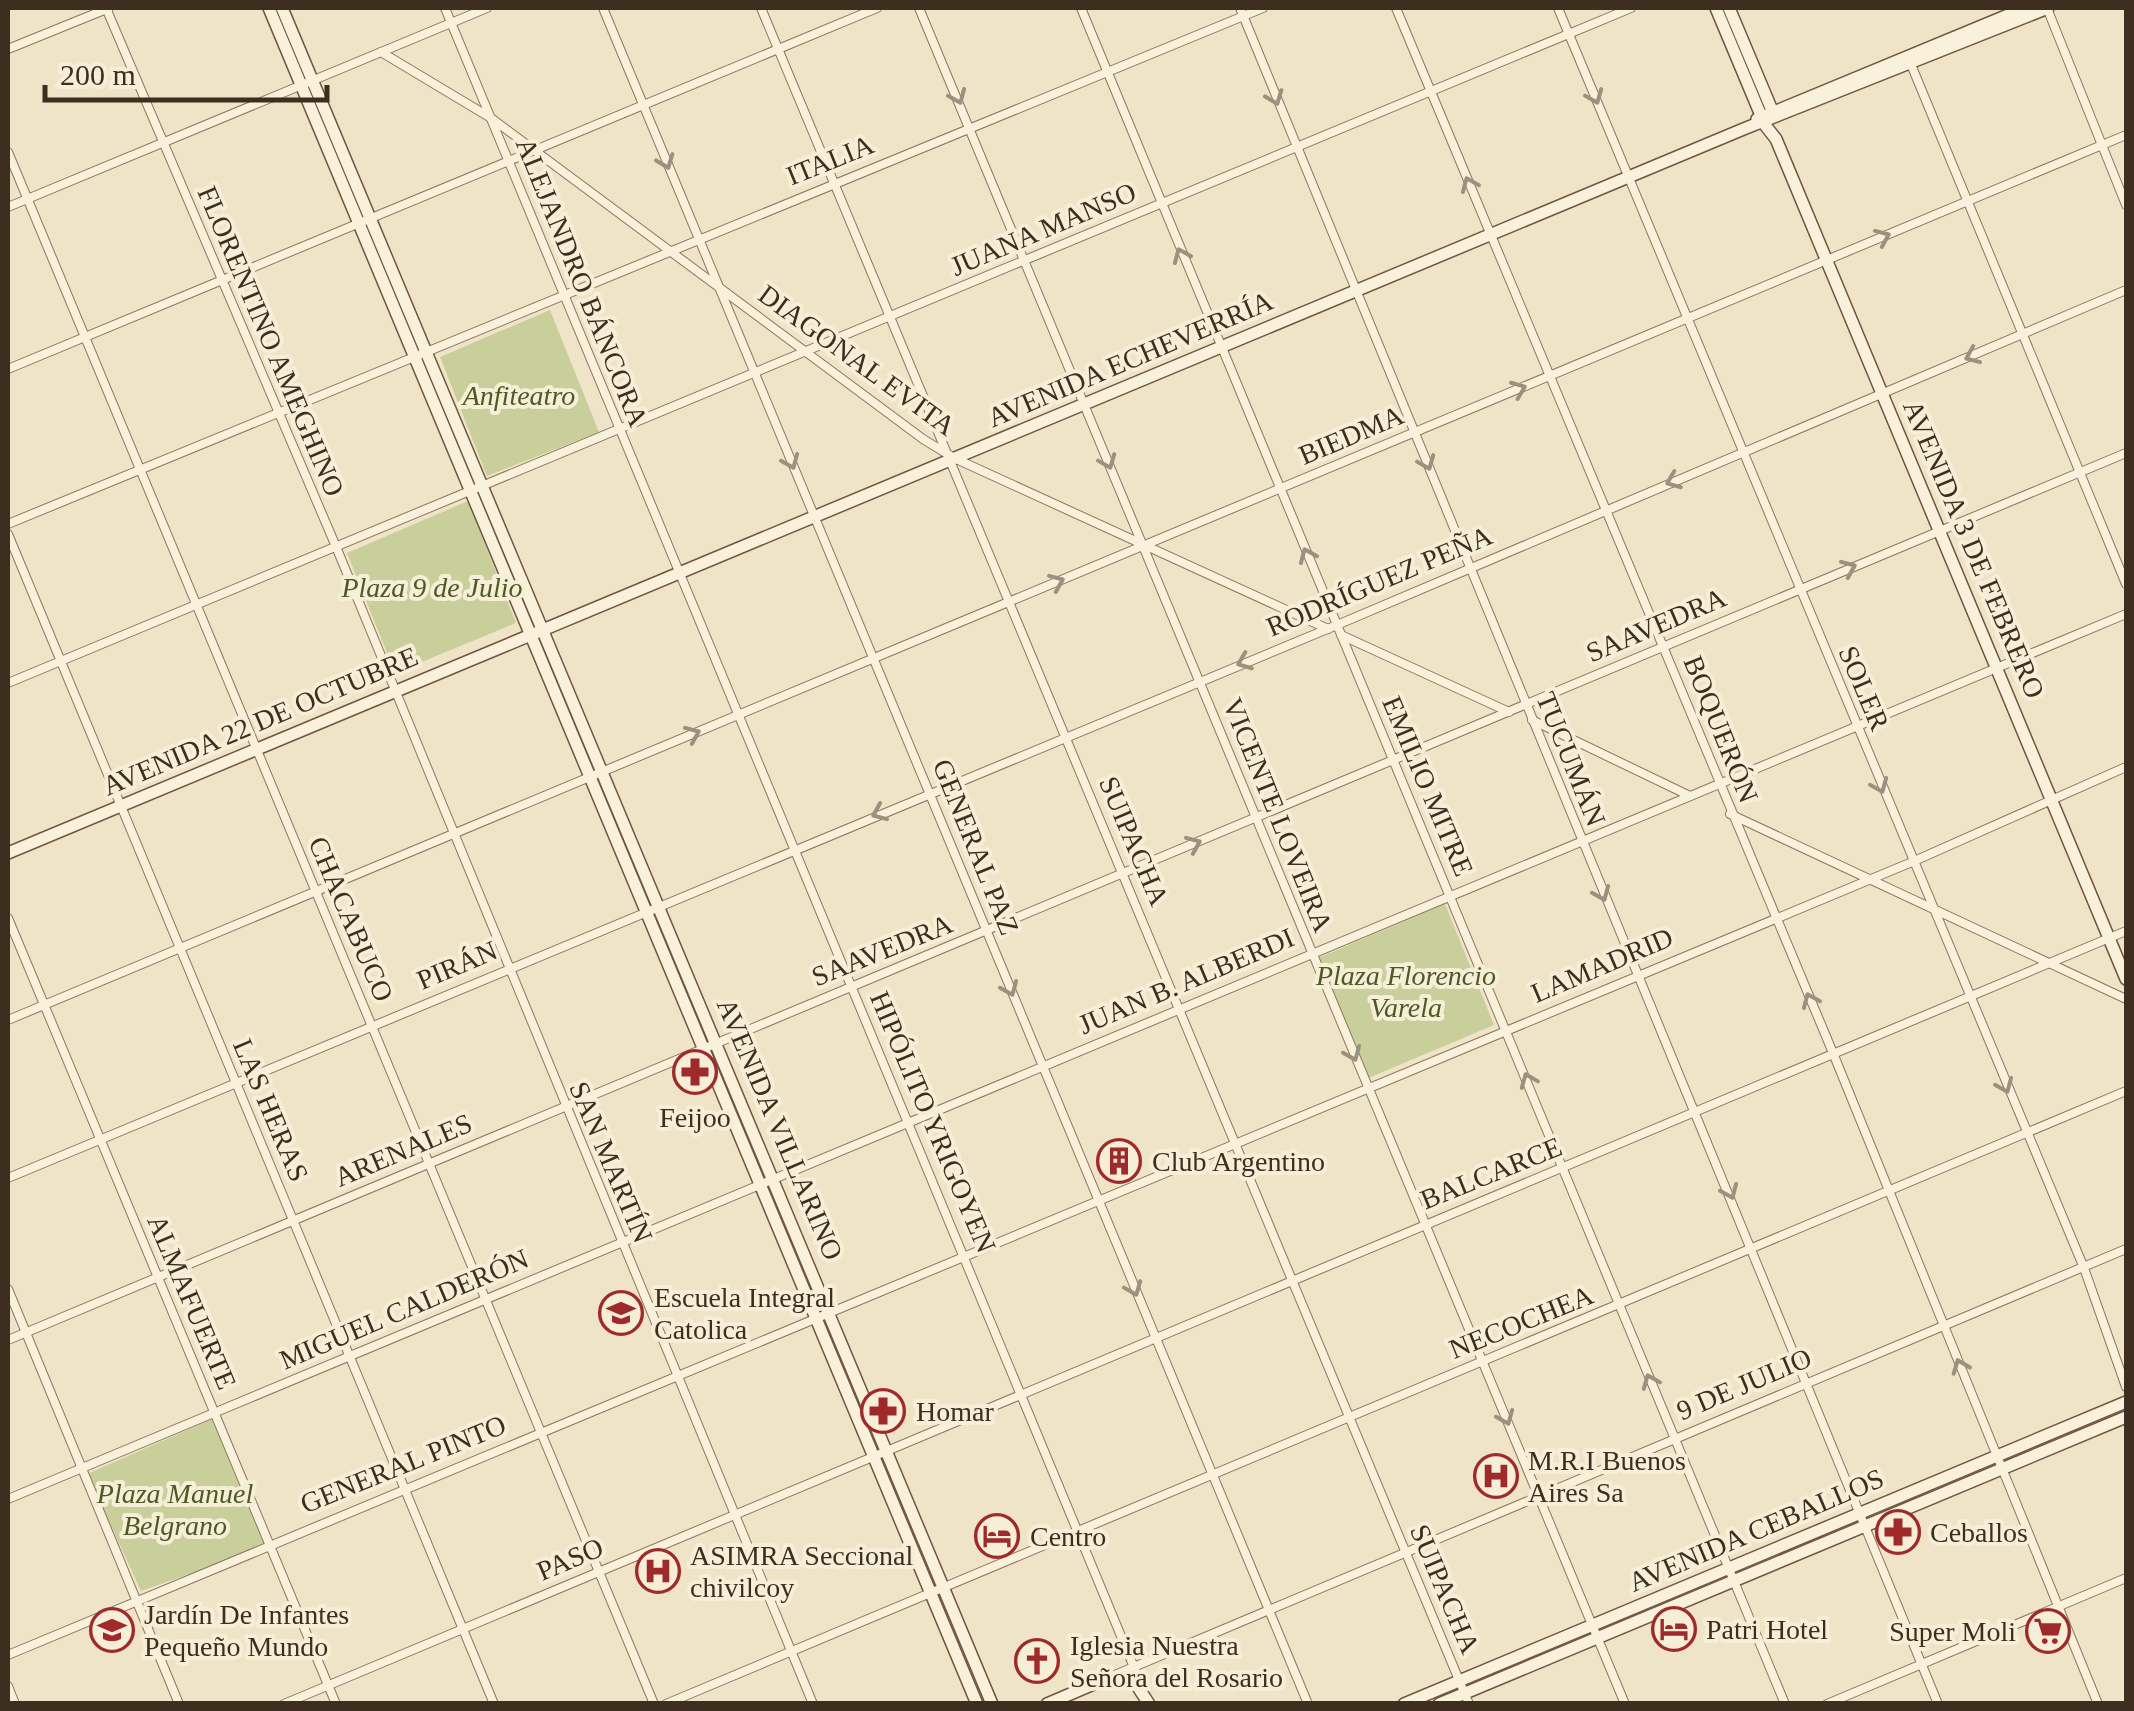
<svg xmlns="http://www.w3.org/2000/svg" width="2134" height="1711" viewBox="0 0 2134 1711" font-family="Georgia,serif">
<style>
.green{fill:#c9cf9b}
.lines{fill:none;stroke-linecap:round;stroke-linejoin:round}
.street-casing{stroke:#8d765c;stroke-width:10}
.secondary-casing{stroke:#6f573f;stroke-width:14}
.street{stroke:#faf1dc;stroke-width:8}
.secondary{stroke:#faf1dc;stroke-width:11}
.oneway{stroke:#9c907e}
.labels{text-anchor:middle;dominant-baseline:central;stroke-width:8;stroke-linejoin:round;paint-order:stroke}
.street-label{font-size:28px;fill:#3d2e20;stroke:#f7eed8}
.park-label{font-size:28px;font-style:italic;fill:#4d5a26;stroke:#f7eed8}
.poi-label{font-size:28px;fill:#3d2e20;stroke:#f7eed8;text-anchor:start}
</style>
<rect width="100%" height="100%" fill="#f0e4c8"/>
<g class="green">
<path d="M550 310 599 432 487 476 440 357Z"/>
<path d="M468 501 516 623 395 673 347 553Z"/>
<path d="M1445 904 1494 1025 1366 1079 1318 958Z"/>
<path d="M212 1419 266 1547 141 1591 87 1474Z"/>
</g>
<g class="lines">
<g class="street-casing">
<g id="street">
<path d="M106 8 337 549 813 1704"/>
<path d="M445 8 1143 1689"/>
<path d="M603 8 1308 1704"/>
<path d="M761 8 1469 1704"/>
<path d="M919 8 1625 1704"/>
<path d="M1081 8 1785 1704"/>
<path d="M1240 8 1938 1704"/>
<path d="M1396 8 1833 1053 2098 1704"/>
<path d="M1558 8 2084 1268 2126 1387"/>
<path d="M2047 8 2126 205"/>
<path d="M8 49 109 8"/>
<path d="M381 52 491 118 923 439 954 458 1328 629"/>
<path d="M1910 62 2126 584"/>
<path d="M8 152 654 1704"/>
<path d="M8 207 487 8"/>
<path d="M8 369 877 8"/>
<path d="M8 524 1263 8"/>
<path d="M8 534 494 1704"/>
<path d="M1341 635 1509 712"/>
<path d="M8 683 1631 8"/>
<path d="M1532 720 1690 796"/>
<path d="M1730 814 2126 999"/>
<path d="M8 918 336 1704"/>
<path d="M8 1020 2126 135"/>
<path d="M8 1178 1337 625 2126 290"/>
<path d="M8 1289 179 1704"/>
<path d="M8 1340 2126 453"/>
<path d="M8 1499 2126 614"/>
<path d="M8 1655 1912 862 2126 767"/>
<path d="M1110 1677 2126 1249"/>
<path d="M8 1686 15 1704"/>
<path d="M284 1704 2126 931"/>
<path d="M666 1704 2126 1091"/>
<path d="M1827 1704 2126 1578"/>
</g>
</g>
<g class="secondary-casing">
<g id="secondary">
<path d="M269 8 977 1704"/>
<path d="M282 8 992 1704"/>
<path d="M1716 8 1765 125 1776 139 2126 979"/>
<path d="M1729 8 1774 115"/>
<path d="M1757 119 2025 8"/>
<path d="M8 853 1746 128 2048 8"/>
<path d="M1047 1704 1110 1677 1136 1684 1149 1704"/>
<path d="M1404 1704 2126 1402"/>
<path d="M1439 1704 2126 1417"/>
</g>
</g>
<use href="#street" class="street"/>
<use href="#secondary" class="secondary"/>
</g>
<defs><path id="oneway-chevron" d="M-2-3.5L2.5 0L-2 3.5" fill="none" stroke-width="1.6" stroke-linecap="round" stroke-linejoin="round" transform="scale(2.5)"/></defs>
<g class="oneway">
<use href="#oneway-chevron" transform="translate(958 97) rotate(67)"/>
<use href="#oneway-chevron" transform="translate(1595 97) rotate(68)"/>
<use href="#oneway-chevron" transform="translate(1275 98) rotate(69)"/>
<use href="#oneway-chevron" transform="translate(666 162) rotate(69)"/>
<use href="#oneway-chevron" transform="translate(1469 184) rotate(-113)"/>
<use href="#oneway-chevron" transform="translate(1883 237) rotate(-23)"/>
<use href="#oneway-chevron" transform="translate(1181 255) rotate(-113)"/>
<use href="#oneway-chevron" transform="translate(1972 356) rotate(157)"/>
<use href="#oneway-chevron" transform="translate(1519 389) rotate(-22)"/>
<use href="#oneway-chevron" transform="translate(791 462) rotate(67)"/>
<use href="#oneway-chevron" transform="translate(1108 462) rotate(68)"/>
<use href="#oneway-chevron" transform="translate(1427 463) rotate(68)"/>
<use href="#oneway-chevron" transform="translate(1673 481) rotate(158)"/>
<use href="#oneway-chevron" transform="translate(1307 555) rotate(-113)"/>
<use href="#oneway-chevron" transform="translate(1849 568) rotate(-23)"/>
<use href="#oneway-chevron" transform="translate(1057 582) rotate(-23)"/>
<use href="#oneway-chevron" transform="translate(1244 662) rotate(158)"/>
<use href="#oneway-chevron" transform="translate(693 734) rotate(-23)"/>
<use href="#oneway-chevron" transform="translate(1880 786) rotate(67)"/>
<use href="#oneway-chevron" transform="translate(879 813) rotate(157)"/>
<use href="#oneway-chevron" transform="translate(1194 844) rotate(-23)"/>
<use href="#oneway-chevron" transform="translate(1602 894) rotate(67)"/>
<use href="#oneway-chevron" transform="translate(1010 989) rotate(67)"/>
<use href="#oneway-chevron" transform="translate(1810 1000) rotate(-113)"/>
<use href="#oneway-chevron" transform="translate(1353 1054) rotate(67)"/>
<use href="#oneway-chevron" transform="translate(1528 1080) rotate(-112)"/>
<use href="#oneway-chevron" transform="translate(2005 1086) rotate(67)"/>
<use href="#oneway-chevron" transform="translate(1730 1192) rotate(67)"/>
<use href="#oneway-chevron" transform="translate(1134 1289) rotate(68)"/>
<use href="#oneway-chevron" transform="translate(1960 1366) rotate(-111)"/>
<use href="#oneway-chevron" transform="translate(1650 1381) rotate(-112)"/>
<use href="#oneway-chevron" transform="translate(1506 1418) rotate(67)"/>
</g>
<defs>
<g id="pharmacy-ring" transform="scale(2.25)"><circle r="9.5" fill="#f7eed8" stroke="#9e2a2b" stroke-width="1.5"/><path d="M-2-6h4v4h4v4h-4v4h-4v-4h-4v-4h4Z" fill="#9e2a2b"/></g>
<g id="building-ring" transform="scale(2.25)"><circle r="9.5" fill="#f7eed8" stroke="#9e2a2b" stroke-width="1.5"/><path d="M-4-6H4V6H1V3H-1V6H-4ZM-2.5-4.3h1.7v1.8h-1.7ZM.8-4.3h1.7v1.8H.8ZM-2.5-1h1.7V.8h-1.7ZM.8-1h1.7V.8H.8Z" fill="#9e2a2b"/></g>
<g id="school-ring" transform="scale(2.25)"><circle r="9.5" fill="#f7eed8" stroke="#9e2a2b" stroke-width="1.5"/><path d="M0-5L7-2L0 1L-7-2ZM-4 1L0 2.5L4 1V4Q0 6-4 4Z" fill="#9e2a2b"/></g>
<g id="hospital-ring" transform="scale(2.25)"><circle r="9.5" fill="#f7eed8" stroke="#9e2a2b" stroke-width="1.5"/><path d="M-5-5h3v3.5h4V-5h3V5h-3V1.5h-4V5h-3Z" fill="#9e2a2b"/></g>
<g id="hotel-ring" transform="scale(2.25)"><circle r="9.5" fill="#f7eed8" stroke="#9e2a2b" stroke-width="1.5"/><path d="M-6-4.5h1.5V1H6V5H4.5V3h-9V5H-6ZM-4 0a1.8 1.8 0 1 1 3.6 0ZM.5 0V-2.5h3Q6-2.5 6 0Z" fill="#9e2a2b"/></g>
<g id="supermarket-ring" transform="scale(2.25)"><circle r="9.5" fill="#f7eed8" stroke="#9e2a2b" stroke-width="1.5"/><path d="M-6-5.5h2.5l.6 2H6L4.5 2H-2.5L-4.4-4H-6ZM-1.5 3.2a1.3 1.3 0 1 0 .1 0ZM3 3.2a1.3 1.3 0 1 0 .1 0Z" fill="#9e2a2b"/></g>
<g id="church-ring" transform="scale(2.25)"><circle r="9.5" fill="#f7eed8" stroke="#9e2a2b" stroke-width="1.5"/><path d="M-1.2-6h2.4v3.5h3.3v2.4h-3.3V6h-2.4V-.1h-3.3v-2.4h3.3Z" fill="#9e2a2b"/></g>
</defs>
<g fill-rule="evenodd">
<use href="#pharmacy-ring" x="695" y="1072"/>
<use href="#building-ring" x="1119" y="1161"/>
<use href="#school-ring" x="621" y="1313"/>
<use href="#pharmacy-ring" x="883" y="1411"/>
<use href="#hospital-ring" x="1496" y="1476"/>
<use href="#pharmacy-ring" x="1898" y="1532"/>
<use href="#hotel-ring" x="997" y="1536"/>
<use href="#hospital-ring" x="658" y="1571"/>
<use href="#hotel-ring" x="1674" y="1629"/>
<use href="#school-ring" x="112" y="1630"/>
<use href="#supermarket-ring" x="2048" y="1631"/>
<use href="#church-ring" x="1037" y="1661"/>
</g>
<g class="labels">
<g class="street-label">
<text transform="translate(830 160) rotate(-22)">ITALIA</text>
<text transform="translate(1043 229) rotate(-23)">JUANA MANSO</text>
<text transform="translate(582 282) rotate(68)">ALEJANDRO BÁNCORA</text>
<text transform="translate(271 341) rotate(67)">FLORENTINO AMEGHINO</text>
<text transform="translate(1130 359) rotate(-23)">AVENIDA ECHEVERRÍA</text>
<text transform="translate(857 360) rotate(36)">DIAGONAL EVITA</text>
<text transform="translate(1351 435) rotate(-23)">BIEDMA</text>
<text transform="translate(1974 549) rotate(67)">AVENIDA 3 DE FEBRERO</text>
<text transform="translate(1379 581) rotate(-23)">RODRÍGUEZ PEÑA</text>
<text transform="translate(1656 625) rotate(-23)">SAAVEDRA</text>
<text transform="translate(1864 688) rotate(67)">SOLER</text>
<text transform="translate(260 721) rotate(-23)">AVENIDA 22 DE OCTUBRE</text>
<text transform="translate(1721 729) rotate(68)">BOQUERÓN</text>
<text transform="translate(1571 759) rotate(68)">TUCUMÁN</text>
<text transform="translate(1428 786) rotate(67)">EMILIO MITRE</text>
<text transform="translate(1278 815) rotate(68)">VICENTE LOVEIRA</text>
<text transform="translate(1134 841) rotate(67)">SUIPACHA</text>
<text transform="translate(976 847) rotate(68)">GENERAL PAZ</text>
<text transform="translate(351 919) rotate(67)">CHACABUCO</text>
<text transform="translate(882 950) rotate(-22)">SAAVEDRA</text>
<text transform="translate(457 965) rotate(-23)">PIRÁN</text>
<text transform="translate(1602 965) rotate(-23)">LAMADRID</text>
<text transform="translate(1186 981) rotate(-23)">JUAN B. ALBERDI</text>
<text transform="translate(271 1110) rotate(67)">LAS HERAS</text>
<text transform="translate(933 1122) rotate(67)">HIPÓLITO YRIGOYEN</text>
<text transform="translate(780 1129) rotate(67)">AVENIDA VILLARINO</text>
<text transform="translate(403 1150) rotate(-23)">ARENALES</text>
<text transform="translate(611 1162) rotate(67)">SAN MARTÍN</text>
<text transform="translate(1491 1173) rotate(-22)">BALCARCE</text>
<text transform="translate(192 1302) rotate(67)">ALMAFUERTE</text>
<text transform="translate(404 1309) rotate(-23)">MIGUEL CALDERÓN</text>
<text transform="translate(1521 1322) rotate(-22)">NECOCHEA</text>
<text transform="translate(1744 1384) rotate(-23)">9 DE JULIO</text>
<text transform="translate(403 1464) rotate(-22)">GENERAL PINTO</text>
<text transform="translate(1756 1530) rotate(-23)">AVENIDA CEBALLOS</text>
<text transform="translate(570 1559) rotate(-23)">PASO</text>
<text transform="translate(1445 1589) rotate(67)">SUIPACHA</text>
</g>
<g class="park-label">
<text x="519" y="395">Anfiteatro</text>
<text x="432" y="587">Plaza 9 de Julio</text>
<text x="1406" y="975">Plaza Florencio<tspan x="1406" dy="32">Varela</tspan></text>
<text x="175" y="1493">Plaza Manuel<tspan x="175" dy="32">Belgrano</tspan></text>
</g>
<g class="poi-label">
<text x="695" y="1117" text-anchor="middle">Feijoo</text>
<text x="1152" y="1161">Club Argentino</text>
<text x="654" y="1297">Escuela Integral<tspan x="654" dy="32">Catolica</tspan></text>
<text x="916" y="1411">Homar</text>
<text x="1528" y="1460">M.R.I Buenos<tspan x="1528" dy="32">Aires Sa</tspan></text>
<text x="1930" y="1532">Ceballos</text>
<text x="1030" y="1536">Centro</text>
<text x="690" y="1555">ASIMRA Seccional<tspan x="690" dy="32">chivilcoy</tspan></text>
<text x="144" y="1614">Jardín De Infantes<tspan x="144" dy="32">Pequeño Mundo</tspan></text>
<text x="1706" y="1629">Patri Hotel</text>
<text x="2016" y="1631" text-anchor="end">Super Moli</text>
<text x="1070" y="1645">Iglesia Nuestra<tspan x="1070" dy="32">Señora del Rosario</tspan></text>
</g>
</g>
<rect width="2134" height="1711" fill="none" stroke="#3d2e20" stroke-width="20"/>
<path d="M45 85v15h282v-15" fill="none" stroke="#3d2e20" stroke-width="5"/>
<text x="60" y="85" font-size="30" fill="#3d2e20" stroke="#f7eed8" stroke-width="8" paint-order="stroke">200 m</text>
</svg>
